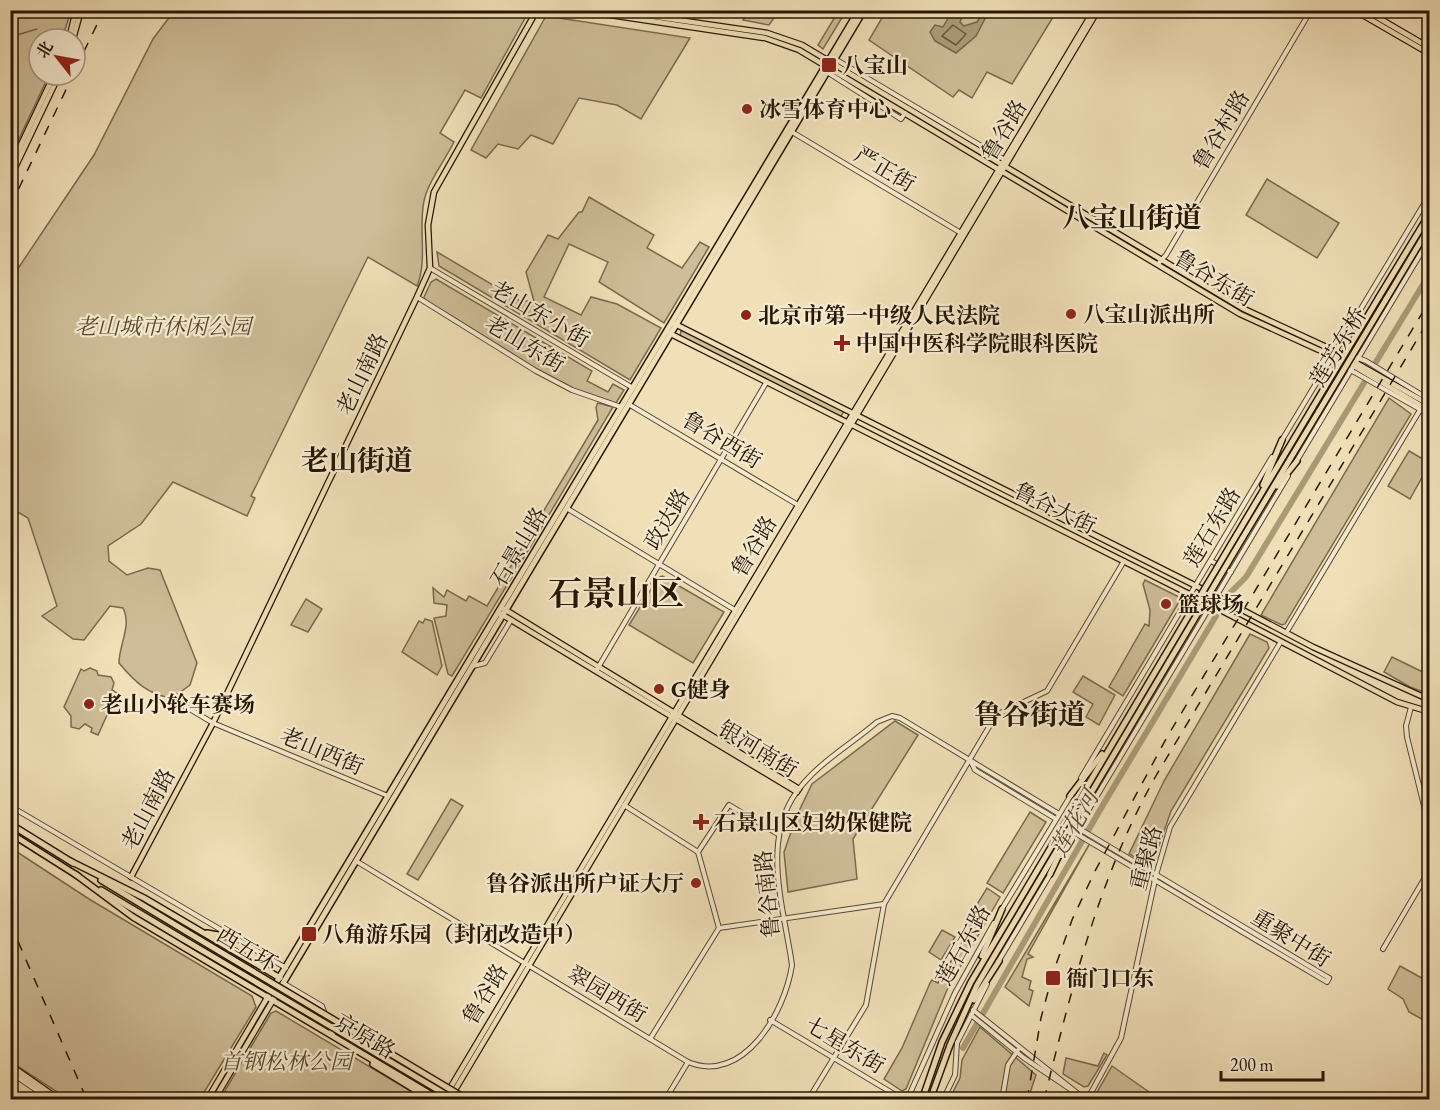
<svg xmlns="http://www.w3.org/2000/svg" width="1440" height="1110" viewBox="0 0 1440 1110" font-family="'EB Garamond','Noto Serif SC',serif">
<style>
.green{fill:#cebd98;stroke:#7a6a4d;stroke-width:1.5}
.water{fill:#ab9b79;stroke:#766649;stroke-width:1.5}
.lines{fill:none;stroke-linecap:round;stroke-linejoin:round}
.shore{stroke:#68583e;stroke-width:1.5}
.stream{stroke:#766649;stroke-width:1.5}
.river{stroke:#ab9b79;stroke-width:6}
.minor-casing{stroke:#58482f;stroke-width:6}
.major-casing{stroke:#261602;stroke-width:7}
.highway-casing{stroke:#261602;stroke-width:8}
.minor{stroke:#f5ead0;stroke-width:4}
.major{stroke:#f0dfb7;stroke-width:4.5}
.highway{stroke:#f0dfb7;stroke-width:5}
.rail{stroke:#261602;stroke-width:1.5;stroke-dasharray:10 10;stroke-linecap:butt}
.highway-bridge-casing{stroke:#261602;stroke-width:8;stroke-linecap:butt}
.highway-bridge{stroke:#f0dfb7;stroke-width:5}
.poi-dot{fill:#8f2418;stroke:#f5ead0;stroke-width:2}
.labels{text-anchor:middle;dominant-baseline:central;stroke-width:4.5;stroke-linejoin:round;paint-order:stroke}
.poi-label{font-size:22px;font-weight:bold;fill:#261602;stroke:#f5ead0;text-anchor:start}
.street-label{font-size:22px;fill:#261602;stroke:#f5ead0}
.park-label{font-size:22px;font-style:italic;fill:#58482f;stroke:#f5ead0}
.water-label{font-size:24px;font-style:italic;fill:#5b4b32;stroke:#f5ead0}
.district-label{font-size:28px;font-weight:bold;fill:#261602;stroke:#f5ead0}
.town-label{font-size:34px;font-weight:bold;fill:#261602;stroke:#f5ead0}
</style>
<rect width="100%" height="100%" fill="#f0dfb7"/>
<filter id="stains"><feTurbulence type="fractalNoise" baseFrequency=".00333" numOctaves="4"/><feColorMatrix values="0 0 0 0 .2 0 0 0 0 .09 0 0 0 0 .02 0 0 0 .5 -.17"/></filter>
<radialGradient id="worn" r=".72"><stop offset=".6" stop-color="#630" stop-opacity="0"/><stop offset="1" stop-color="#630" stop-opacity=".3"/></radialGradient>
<g class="green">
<path d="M11 10 71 11 62 39H39V75H49L11 156Z"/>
<path d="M378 10 382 15 387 10 529 11 481 98 465 90 440 133 454 142C445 160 428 182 424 201 418 229 428 259 417 286L368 257 251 496 255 498 247 516 173 482 141 524 108 546 109 561 127 575 148 568 160 570 197 663 190 685 172 698C148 695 134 681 119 663 119 644 132 626 123 608L110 606 84 640 73 639 42 616 57 606 28 518 11 508V279L94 155 153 39 174 11Z"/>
<path d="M1050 10 1055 14 1012 84 987 72 972 98 959 90 953 97 869 40 886 11Z"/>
<path d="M749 11V10L779 11 769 25 743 20Z"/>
<path d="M827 11H846L823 49 818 45 835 17Z"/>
<path d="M546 16 690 38 641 119 617 105 579 98 553 144 531 135 518 149 498 144 486 158 471 150Z"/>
<path d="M1267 179 1339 223 1317 258 1246 215Z"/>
<path d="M589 197 654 235 647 248 682 268 700 242 709 247 664 323 599 282 608 262 569 244 544 297 581 315 591 297 617 304 661 328 630 380 439 266 437 252 520 301H534L526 272 548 235 558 239 579 212H582Z"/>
<path d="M436 279 592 371 587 381 608 392 613 384 624 390 616 403 572 388 536 369 425 301 424 297 431 282Z"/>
<path d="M681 331H685L844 411 840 418 680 336Z"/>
<path d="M1389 398 1411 414 1285 624 1282 625 1261 615Z"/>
<path d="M598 403 613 407 540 530 534 527 598 420 596 407Z"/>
<path d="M1409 451 1430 463 1410 499 1388 486Z"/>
<path d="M532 531 538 534 452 676 448 674 434 618 446 616 447 605 434 603 433 588 444 597 447 590 466 601 469 596 487 606Z"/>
<path d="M662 576 724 612 693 663 629 625 658 578Z"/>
<path d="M1145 580 1179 597V602L1123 696 1109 687 1145 624 1149 626 1150 610 1143 584Z"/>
<path d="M306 599 322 609 308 632 291 625Z"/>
<path d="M425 619 432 621 442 666 437 675 402 652 419 621 423 623Z"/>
<path d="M1250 634 1267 642 1269 648 1171 811 1154 860 1148 864 1129 854 1164 781Z"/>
<path d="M1392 657 1429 675V694L1410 687 1384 672Z"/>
<path d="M90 668 97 671 98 675 111 677 114 683 112 690 117 693 98 735 91 732 92 728 85 724 79 729 71 727V716L64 707 81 669 84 671Z"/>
<path d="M1083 676 1115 695 1099 725 1086 717 1093 704 1073 692Z"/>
<path d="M895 721 918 735 853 839 857 879 788 892 784 852 797 815 812 784Z"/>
<path d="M451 799 463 806 418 880 407 874Z"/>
<path d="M1030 812 1046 822 1003 893 987 883Z"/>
<path d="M1089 845 1028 954 1033 957 1027 959 1022 977 1031 981 1029 989 1033 991 1029 1006 1005 987Z"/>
<path d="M11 848 89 899 252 996 256 1007 200 1099H64L59 1093 11 1062Z"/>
<path d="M987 888 1000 897 947 990 906 1089 902 1091 884 1079 902 1048 930 983 932 980 938 983 971 928 965 924Z"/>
<path d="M942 930 955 937 941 960 929 952Z"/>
<path d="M1400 966 1429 982V1023L1409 1012 1403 999 1388 989Z"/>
<path d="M276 1011 424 1099H220L271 1013Z"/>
<path d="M980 1027 1036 1075 1028 1099 949 1100 960 1078 962 1060Z"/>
<path d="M1104 1053 1107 1055 1088 1086 1084 1087 1063 1074 1066 1058 1098 1066Z"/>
<path d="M1112 1066 1159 1099H1100L1096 1094Z"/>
</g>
<path class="water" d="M952 11 964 12 960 22 964 26 977 22 984 11H989L976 36 956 53 935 41 930 32 935 25 943 27Z"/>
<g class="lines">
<path class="shore" d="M953 25 966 34 956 45 942 36Z"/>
<path class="stream" d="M10 37 37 29"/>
<g class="river">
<path d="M1376 362 1430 273"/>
<path d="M1228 595 1246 577 1364 383"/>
<path d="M963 1048 1100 810 1216 616"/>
</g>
<g class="minor-casing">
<g id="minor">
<path d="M835 59 1005 160"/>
<path d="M827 72 901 119 905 113"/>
<path d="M792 132 961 233"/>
<path d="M1158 264 1166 255 1311 10"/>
<path d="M430 268 633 388"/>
<path d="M417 297 536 371 572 390 621 407"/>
<path d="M1344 353 1366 361 1430 400"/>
<path d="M1347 368 1430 415"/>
<path d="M630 405 798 505"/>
<path d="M1282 440 1430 194"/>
<path d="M1296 462 1430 238"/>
<path d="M568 509 735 610"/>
<path d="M1211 561 1231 572"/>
<path d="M1286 633 1420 410"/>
<path d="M473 666 485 663 511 620"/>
<path d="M596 671 766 383"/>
<path d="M173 699 213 723 388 796"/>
<path d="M1411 707 1406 726 1407 737 1430 830"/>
<path d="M970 760 975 770 1056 819"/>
<path d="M1081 778 1272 457"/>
<path d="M624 805 698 852 719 928"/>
<path d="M10 806 286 968"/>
<path d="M1078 828 1329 978"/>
<path d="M1075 833 1327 982 1329 978"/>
<path d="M698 852 729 805 778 834"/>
<path d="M1061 856 1288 476"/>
<path d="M356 861 688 1062C744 1085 785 1012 792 965 784 907 758 834 803 784 823 760 854 742 877 722L892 716 900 718 1059 814"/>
<path d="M1002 909 1071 795"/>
<path d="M719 928 884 904"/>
<path d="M1383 949 1430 869"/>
<path d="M998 962 1051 873"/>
<path d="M283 983 322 1006 333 1035"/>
<path d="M973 1010 1086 1100"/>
<path d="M971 1015 1024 1058 1085 1099"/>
<path d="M770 1020 904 1100"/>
<path d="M650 1039 719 928"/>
<path d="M10 1072 51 1100"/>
<path d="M665 1100 688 1062"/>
<path d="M808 1100 866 1005 884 904 996 715 1047 691 1124 561"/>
<path d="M907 1100 955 993 994 923"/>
<path d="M943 1100 955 1075 957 1043 987 984"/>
<path d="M1002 1100 1008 1065 1018 1050"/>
<path d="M1087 1100 1121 1038 1156 875 1170 827 1280 643"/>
</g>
</g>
<g class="major-casing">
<g id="major">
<path d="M577 10 765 38 799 50 1240 314 1352 365 1430 411"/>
<path d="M609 10 767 33 802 45 1244 309 1335 351 1430 405"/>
<path d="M1354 10 1430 54"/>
<path d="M1365 10 1430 48"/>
<path d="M69 39 76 10"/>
<path d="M73 39 81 10"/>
<path d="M10 168 54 75"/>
<path d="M10 178 59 75"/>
<path d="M675 324 1216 596 1313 647 1430 700"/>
<path d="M669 333 1211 605 1397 702 1430 712"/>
<path d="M504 609 799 789"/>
<path d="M501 614 797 792"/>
<path d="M131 877 213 723 417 297 430 268 428 225 434 192 537 10"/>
<path d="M10 1065 60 1100"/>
<path d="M11 1069 56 1100"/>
<path d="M207 1100 267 998"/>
<path d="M214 1100 273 1000"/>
<path d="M443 1100 1094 10"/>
<path d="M449 1100 1098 10"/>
</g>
</g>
<g class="highway-casing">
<g id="highway">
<path d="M1379 297 1430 213"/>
<path d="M1385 301 1430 226"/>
<path d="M1263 485 1282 440"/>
<path d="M1277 486 1297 461"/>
<path d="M1236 536 1313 407"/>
<path d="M1242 539 1319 411"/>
<path d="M1070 796 1102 754"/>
<path d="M10 824 73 863"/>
<path d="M10 833 78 876"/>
<path d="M70 861 144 898 280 978"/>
<path d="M75 874 133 917 440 1100"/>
<path d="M1050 874 1070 832"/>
<path d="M101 880 187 932"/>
<path d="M101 890 183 939"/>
<path d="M207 933 235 938"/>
<path d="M982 956 1002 909"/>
<path d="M267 998 859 10"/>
<path d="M273 1000 864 10"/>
<path d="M974 1000 999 961"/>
<path d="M373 1064 432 1100"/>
<path d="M922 1100 942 1042 971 982 1164 657"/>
<path d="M930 1100 950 1045 977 985 1170 660"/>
</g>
</g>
<use href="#minor" class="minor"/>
<use href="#major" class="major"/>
<use href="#highway" class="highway"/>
<g class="rail">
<path d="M75 70 104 10"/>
<path d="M10 207 73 75"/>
<path d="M10 923 87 1100"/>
<path d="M1027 1100 1041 1018 1053 973 1072 920 1094 873 1167 737 1430 300"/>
<path d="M1044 1100C1072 987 1099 876 1157 774L1430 318"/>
</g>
<g class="highway-bridge-casing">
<g id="highway-bridge">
<path d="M1313 407 1379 297"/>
<path d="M1319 411 1385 301"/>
<path d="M1164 657 1236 536"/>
<path d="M1170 660 1242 539"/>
<path d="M187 932 468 1100"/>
<path d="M183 939 455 1100"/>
</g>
</g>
<use href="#highway-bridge" class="highway-bridge"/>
</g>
<g class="poi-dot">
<rect x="821" y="57" width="16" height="16" rx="3"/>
<circle cx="747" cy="109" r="6"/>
<circle cx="1071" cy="314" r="6"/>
<circle cx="746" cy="315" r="6"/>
<path d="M839 334h6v6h6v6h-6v6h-6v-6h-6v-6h6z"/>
<circle cx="1166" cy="604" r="6"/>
<circle cx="659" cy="689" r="6"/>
<circle cx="89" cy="704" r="6"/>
<path d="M698 813h6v6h6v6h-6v6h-6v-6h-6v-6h6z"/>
<circle cx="696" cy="883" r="6"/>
<rect x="301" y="926" width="16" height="16" rx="3"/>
<rect x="1045" y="970" width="16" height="16" rx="3"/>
</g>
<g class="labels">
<g class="poi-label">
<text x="842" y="65">八宝山</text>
<text x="759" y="109">冰雪体育中心</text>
<text x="1083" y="314">八宝山派出所</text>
<text x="758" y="315">北京市第一中级人民法院</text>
<text x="856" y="343">中国中医科学院眼科医院</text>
<text x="1178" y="604">篮球场</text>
<text x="671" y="689">G健身</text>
<text x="101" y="704">老山小轮车赛场</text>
<text x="714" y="822">石景山区妇幼保健院</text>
<text x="684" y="883" text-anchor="end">鲁谷派出所户证大厅</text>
<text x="322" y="934">八角游乐园（封闭改造中）</text>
<text x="1066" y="978">衙门口东</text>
</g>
<g class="street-label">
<text transform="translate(1004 130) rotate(-59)">鲁谷路</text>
<text transform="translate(1221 130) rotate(-59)">鲁谷村路</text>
<text transform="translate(885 169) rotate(31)">严正街</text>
<text transform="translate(1214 278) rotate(31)">鲁谷东街</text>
<text transform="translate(540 314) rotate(30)">老山东小街</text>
<text transform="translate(525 344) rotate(31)">老山东街</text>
<text transform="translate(1338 347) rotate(-59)">莲芳东桥</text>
<text transform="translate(362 374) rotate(-64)">老山南路</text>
<text transform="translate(722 440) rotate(31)">鲁谷西街</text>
<text transform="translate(1055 508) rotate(26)">鲁谷大街</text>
<text transform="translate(667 519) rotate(-59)">政达路</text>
<text transform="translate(1212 527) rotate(-59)">莲石东路</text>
<text transform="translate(754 546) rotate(-59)">鲁谷路</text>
<text transform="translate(519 547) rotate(-59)">石景山路</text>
<text transform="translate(758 749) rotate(31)">银河南街</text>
<text transform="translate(322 751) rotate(23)">老山西街</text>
<text transform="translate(148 809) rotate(-62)">老山南路</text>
<text transform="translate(1146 858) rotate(-75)">重聚路</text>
<text transform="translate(767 894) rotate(-96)">鲁谷南路</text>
<text transform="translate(1291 938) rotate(32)">重聚中街</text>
<text transform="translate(963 945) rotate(-61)">莲石东路</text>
<text transform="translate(247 949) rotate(31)">西五环</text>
<text transform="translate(485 994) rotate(-59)">鲁谷路</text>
<text transform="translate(607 994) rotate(31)">翠园西街</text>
<text transform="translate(365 1036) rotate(31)">京原路</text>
<text transform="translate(845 1045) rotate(31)">七星东街</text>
</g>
<g class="park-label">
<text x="163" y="326">老山城市休闲公园</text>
<text x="286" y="1061">首钢松林公园</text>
</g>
<g class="water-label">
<text transform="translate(1074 823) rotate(-60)">莲花河</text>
</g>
<g class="district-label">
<text x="1132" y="217">八宝山街道</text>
<text x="357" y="460">老山街道</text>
<text x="1030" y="714">鲁谷街道</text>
</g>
<g class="town-label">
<text x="616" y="593">石景山区</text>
</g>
</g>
<rect width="1440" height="1110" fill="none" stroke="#f0dfb7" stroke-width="36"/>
<rect x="12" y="12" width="1416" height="1086" fill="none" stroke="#261602" stroke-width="3"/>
<rect x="18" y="18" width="1404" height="1074" fill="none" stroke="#261602" stroke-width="1.5"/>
<g transform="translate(57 57) rotate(301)"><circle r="28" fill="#f5ead0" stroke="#a2957e" stroke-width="1.5"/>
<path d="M0-4.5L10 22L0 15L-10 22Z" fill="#8f2418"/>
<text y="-9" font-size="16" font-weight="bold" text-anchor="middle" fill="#261602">北</text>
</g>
<path d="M1221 1071v9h102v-9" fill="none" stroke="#261602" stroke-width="3"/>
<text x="1230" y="1071" font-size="18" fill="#261602" stroke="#f5ead0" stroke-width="4.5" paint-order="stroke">200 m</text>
<rect width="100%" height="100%" filter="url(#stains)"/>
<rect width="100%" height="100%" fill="url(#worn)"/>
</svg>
